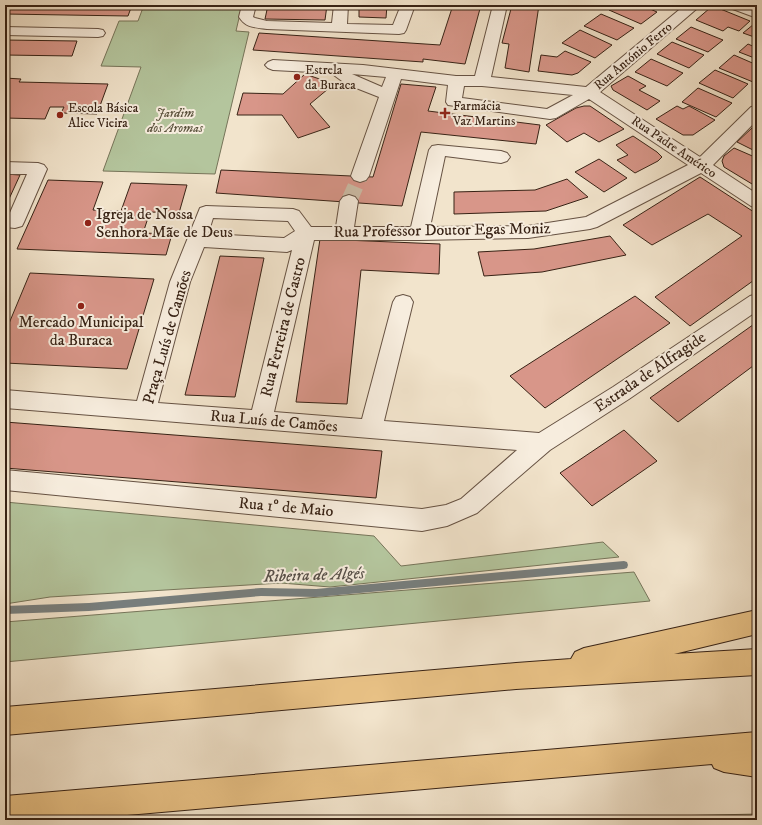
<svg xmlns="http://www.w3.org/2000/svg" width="762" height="825" viewBox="0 0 762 825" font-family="'IM FELL DW Pica',serif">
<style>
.green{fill:#b4c59d;stroke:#767459}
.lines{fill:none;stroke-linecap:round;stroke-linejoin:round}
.stream{fill:#777e7d;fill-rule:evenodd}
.building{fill:#d89689;stroke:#372215}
.minor-tunnel{stroke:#cdbda7;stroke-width:16;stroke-dasharray:16 8;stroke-linecap:butt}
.minor-casing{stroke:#665243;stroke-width:2}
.highway-casing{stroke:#372215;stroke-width:2}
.minor{fill:#f7edde;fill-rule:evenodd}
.highway{fill:#e9c286;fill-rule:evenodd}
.poi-dot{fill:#8f2418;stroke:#f7edde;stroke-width:1.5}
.labels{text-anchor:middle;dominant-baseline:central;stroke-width:4;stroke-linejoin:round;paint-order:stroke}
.far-street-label{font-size:13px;fill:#372215;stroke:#f7edde}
.far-poi-label{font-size:13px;fill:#372215;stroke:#f7edde;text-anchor:start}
.far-park-label{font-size:13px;font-style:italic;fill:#5c533e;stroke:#f7edde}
.poi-label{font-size:16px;fill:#372215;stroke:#f7edde;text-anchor:start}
.street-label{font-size:16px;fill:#372215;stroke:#f7edde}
.water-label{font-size:17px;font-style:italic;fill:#575049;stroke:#f7edde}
</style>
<rect width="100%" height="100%" fill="#f2e4cc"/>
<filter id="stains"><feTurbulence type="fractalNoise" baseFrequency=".005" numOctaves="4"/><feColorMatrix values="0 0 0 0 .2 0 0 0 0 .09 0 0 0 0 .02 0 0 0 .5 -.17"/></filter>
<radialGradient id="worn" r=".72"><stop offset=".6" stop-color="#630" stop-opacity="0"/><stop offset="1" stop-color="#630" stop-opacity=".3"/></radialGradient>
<g class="green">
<path d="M144 5H242L236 31 249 32 215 174 103 171 141 67 101 66 119 21H138Z"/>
<path d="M5 502 374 536 401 566 603 542 619 557 330 587 281 583 50 597 5 604Z"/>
<path d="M634 572 650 601 5 662V622Z"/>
<path d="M757 814V820H670L669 816Z"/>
</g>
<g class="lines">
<path class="stream" d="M624 561 627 562 628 565 627 568 624 569 316 597 261 596 89 611 5 614V606L89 603 261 588 316 589Z"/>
</g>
<g class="building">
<path d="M5 5H132L128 16 5 14Z"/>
<path d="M268 5H327L325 20 265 19Z"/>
<path d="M359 5H387L386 18 359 17Z"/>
<path d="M453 5H481L465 64 423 59V62L253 50 259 33 440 45Z"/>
<path d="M512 5H539L529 72 505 68 509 44 502 43Z"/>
<path d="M617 5H641L657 12 641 24 609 10Z"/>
<path d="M710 8H718L750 21 739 31 728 27 723 31 696 20Z"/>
<path d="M601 14 634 28 617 40 584 26Z"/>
<path d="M754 24 757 25V38L743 33Z"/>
<path d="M691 27 723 40 708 52 676 39Z"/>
<path d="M580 30 612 45 595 58 562 43Z"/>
<path d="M5 40 77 41 72 56 5 55Z"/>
<path d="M672 42 704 55 689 68 657 54Z"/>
<path d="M748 44 757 48V59L739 52Z"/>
<path d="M565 51 591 62 578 73 572 75 538 71 541 55 557 57Z"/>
<path d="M734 55 757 65V78L753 82 719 68Z"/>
<path d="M651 59 683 73 667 86 635 72Z"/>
<path d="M715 70 748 84 733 98 699 83Z"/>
<path d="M305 74 334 84 310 104 330 127 298 138 282 115H237L243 93 283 94Z"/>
<path d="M628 76 646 86 639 90 660 101 647 110 613 90 611 86Z"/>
<path d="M5 78 21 79 19 82 108 84 97 114 61 113 64 107H50L45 119 5 118Z"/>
<path d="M401 84 436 87 428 111 540 125 536 144 421 132 402 206 216 193 221 170 373 177Z"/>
<path d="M698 88 732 103 716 117 682 102Z"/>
<path d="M584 106H590L624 129 599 142 584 133 567 142 546 125 576 108Z"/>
<path d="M677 106 683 109 689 106 715 120 693 135H683L656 119Z"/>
<path d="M753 127 757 129V152L737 142Z"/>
<path d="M633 136 657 152 662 157 658 161 635 173 617 160 628 155 616 145Z"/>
<path d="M734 148 757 158V187L724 167 722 161 724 156Z"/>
<path d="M599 159 627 178 604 192 575 172Z"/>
<path d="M5 174 20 175 9 199H5Z"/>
<path d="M700 177 757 214V278L690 326 655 297 742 236 708 214 652 245 623 225Z"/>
<path d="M567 179 588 197 546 211 454 214V192L535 190Z"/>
<path d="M48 180 103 182 93 210 121 211 131 183 187 185 179 213 150 212 143 233 172 234 166 255 17 249Z"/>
<path d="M610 236 626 255 542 272 484 276 478 252 534 249Z"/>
<path d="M320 239 440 244 439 274 361 270 347 404 296 402Z"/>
<path d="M220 256 264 258 235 397 185 395Z"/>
<path d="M30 273 154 279 127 369 5 363V333Z"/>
<path d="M635 296 670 323 545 408 510 376Z"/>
<path d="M757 322V363L678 422 650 398Z"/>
<path d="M5 422 382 451 376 498 5 468Z"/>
<path d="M624 430 657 461 592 506 560 473Z"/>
</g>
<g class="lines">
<path class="minor-tunnel" d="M349 201 360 176"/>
<g class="minor-casing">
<g id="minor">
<path d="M242 5H256L253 17 255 18 267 21 332 23 334 5H348L347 24 393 25 401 5H415L406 30 404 33 399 34 267 29C254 27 246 28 239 17Z"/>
<path d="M493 5H507L491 77 586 87 685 5H701L600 92 700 157 751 107 757 106V120L713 165 757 194V208L751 206 701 173 597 227 590 229 528 238 419 240H314L274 412 362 419 393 302 396 297 403 295 410 297 413 302 384 421 539 433 613 387 750 296 757 294V311L629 399 550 450 477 513 447 526 422 531 5 490V470L422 509 446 505 461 499 517 450 5 408V390L137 401 170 282 200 208 206 206 293 209 299 211 311 227H336L340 201 343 197 349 195 355 197 358 201 354 227H411L429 150 432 146 438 145 501 151 507 153 510 157 507 161 501 163 445 156 430 227 528 226 586 217 688 165 589 99 556 118 550 119 448 105 446 102 448 85 401 79 369 176 366 180 360 182 354 180 351 176 379 97 346 84 331 73 273 70 268 68 265 65 268 62 273 60 363 65 456 76H475ZM352 74 386 77 382 87ZM464 86H482L573 95 547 109 462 98ZM213 218 288 221 295 231 284 238 208 234ZM204 247 287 252 292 250 252 410 158 403 190 282Z"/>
<path d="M728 5H748L757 9V18L730 8Z"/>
<path d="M5 27 98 29 103 30 105 33 103 36 98 37 5 35Z"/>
<path d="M5 162 38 163 44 165 47 169 24 222 22 226 15 228 5 227V215H9L27 174H5Z"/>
</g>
</g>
<g class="highway-casing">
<g id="highway">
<path d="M757 610V634L674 654 757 649V675L516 689 5 735V707L516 663 571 659 575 652 584 648Z"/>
<path d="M757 732V777L724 772 714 768 712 764 70 820H5V796Z"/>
</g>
</g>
<use href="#minor" class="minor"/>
<use href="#highway" class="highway"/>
</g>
<g class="poi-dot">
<circle cx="297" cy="77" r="4"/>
<path d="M443 107h4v4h4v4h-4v4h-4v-4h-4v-4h4z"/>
<circle cx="60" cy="115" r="4"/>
<circle cx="88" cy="223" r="4"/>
<circle cx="81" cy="306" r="4"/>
</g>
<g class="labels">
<g class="far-street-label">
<text transform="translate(633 56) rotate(-40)">Rua António Ferro</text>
<text transform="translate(674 147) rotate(34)">Rua Padre Américo</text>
</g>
<g class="far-poi-label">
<text x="305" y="70">Estrela<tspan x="305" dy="15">da Buraca</tspan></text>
<text x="453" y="106">Farmácia<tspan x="453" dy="15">Vaz Martins</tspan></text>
<text x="68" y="108">Escola Básica<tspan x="68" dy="15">Alice Vieira</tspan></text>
</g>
<g class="far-park-label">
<text x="175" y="113">Jardim<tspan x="175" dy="15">dos Aromas</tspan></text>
</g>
<g class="poi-label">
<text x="96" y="214">Igreja de Nossa<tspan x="96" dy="18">Senhora Mãe de Deus</tspan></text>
<text x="81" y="322" text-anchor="middle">Mercado Municipal<tspan x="81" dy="18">da Buraca</tspan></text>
</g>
<g class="street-label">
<text transform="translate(442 230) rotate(-1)">Rua Professor Doutor Egas Moniz</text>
<text transform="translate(283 327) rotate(-76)">Rua Ferreira de Castro</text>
<text transform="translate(167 337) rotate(-74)">Praça Luís de Camões</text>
<text transform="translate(650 372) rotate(-34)">Estrada de Alfragide</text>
<text transform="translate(274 421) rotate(5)">Rua Luís de Camões</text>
<text transform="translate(286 507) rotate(5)">Rua 1º de Maio</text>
</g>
<g class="water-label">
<text transform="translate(314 575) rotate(-2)">Ribeira de Algés</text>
</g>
</g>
<rect width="762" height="825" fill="none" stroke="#f2e4cc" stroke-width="20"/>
<rect x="6" y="6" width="750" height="813" fill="none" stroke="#372215" stroke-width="2"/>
<rect x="10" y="10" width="742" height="805" fill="none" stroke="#372215"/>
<rect width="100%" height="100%" filter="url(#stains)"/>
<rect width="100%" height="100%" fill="url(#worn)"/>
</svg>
